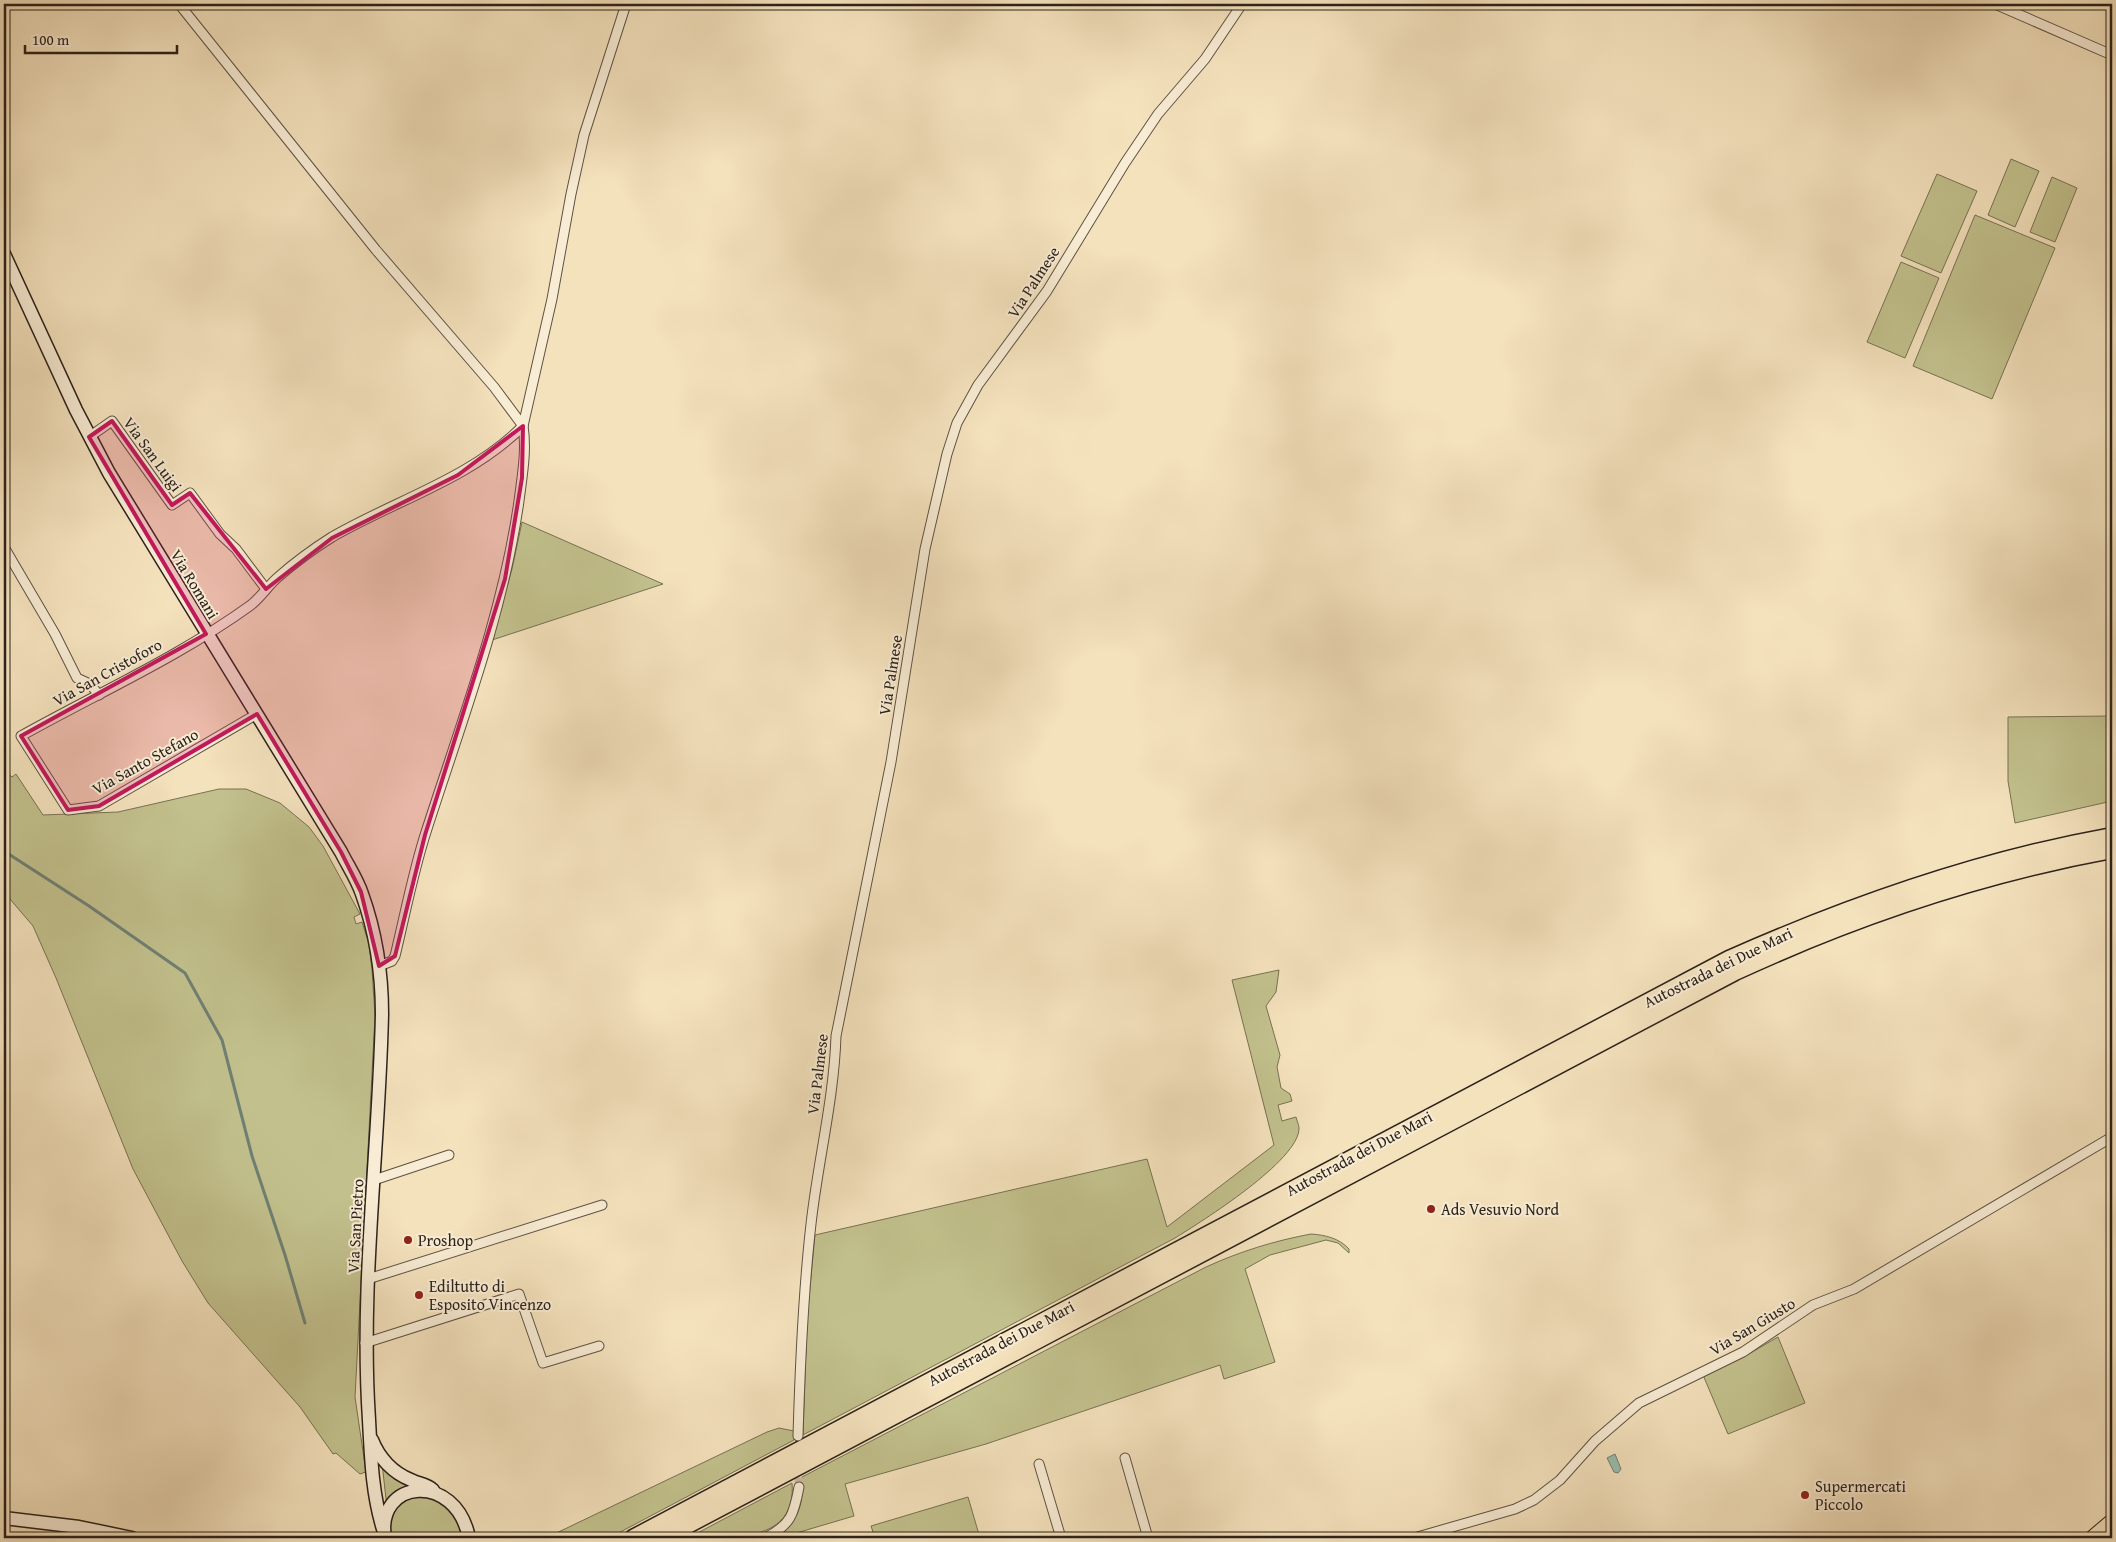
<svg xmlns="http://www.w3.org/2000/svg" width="2116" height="1542" viewBox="0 0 2116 1542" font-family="'Gentium Book Plus',serif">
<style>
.green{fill:#c2c18d;stroke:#777254}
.water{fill:#9cbeaf;stroke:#6f8074}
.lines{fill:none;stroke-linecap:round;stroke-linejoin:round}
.stream{stroke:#6f8074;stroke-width:3}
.street-tunnel{stroke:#ccbc9d;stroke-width:9;stroke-dasharray:9 4.5;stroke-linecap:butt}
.street-casing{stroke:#5e5244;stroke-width:11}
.secondary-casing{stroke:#2c221b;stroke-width:15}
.primary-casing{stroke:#2c221b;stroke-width:16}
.highway-casing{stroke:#2c221b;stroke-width:19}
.street{stroke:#f8ecd4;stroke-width:9}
.secondary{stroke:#f8ecd4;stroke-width:12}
.primary{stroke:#f4e2bd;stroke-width:14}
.highway{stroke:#f4e2bd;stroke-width:16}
.marked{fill:#c2185b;fill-opacity:0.2;stroke:#c2185b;stroke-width:4;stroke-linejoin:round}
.poi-dot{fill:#8f2418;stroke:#f8ecd4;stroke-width:2}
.labels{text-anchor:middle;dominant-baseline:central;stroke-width:4;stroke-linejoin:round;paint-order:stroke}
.street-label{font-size:16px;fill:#2c221b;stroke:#f8ecd4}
.poi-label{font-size:16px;fill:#2c221b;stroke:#f8ecd4;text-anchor:start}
</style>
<rect width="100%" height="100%" fill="#f4e2bd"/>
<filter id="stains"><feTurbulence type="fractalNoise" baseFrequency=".004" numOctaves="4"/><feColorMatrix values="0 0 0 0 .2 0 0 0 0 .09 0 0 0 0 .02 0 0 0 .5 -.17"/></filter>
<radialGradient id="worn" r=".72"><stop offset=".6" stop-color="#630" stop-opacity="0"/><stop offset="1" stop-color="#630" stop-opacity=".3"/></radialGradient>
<g class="green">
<path d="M2011 159 2039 171 2015 227 1988 215Z"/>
<path d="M1937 174 1977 191 1941 273 1901 256Z"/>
<path d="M2052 177 2077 188 2055 242 2030 232Z"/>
<path d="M1975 215 2055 248 1992 399 1913 366Z"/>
<path d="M1901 262 1939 278 1905 358 1867 342Z"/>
<path d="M522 522 663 584 492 640 512 569Z"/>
<path d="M2112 716V801L2015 823 2008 781V717Z"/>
<path d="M4 769 12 777 16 774 43 815 118 812 219 789H246L280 803 309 827 323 846 360 914 354 917 356 924 362 922 369 944 372 970 375 1016 355 1397 366 1472 360 1474 336 1453 333 1454 300 1407 208 1303 182 1261 133 1169 56 978 33 926 4 892Z"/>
<path d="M1279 970 1276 992 1266 1006 1280 1055 1277 1067 1281 1088 1290 1094 1292 1101 1278 1105 1282 1121 1296 1117C1297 1121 1299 1125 1299 1128 1300 1160 1201 1222 1175 1238L803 1435 807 1318 815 1235 1147 1159 1167 1227 1274 1145 1232 980Z"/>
<path d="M1311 1234C1325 1235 1339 1238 1349 1249V1253L1338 1243 1326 1240 1270 1255 1245 1269 1275 1362 1224 1379 1220 1365 986 1444 845 1484 854 1516 793 1534 794 1538H773C798 1524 804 1505 802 1477L1206 1267C1241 1251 1274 1241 1311 1234Z"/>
<path d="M1778 1337 1805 1403 1728 1434 1703 1375 1747 1355Z"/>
<path d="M779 1428 794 1431V1440L609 1538H546L767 1432Z"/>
<path d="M382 1463 416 1487 387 1508Z"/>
<path d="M792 1483C797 1542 734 1538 688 1538Z"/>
<path d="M429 1495C447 1506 460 1514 461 1538H392C388 1519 390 1514 402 1499Z"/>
<path d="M968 1497 980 1538H875L871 1526Z"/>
</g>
<path class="water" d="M1615 1454 1621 1469 1618 1473 1614 1472 1607 1458Z"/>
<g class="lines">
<path class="stream" d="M4 851 89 906 185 973 222 1040 252 1156 285 1255 305 1323"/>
<path class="street-tunnel" d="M799 1464V1487"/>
<g class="street-casing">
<g id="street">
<path d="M179 4 376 250 494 387 523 426"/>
<path d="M1995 4 2112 55"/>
<path d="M89 437 112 421 172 505 190 493 220 534 236 549 266 589"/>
<path d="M4 547 55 634 77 678 90 684 99 695"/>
<path d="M257 714 99 806 68 810 21 736C98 693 179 657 251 605 261 597 268 586 277 578 294 563 313 549 332 537 396 500 470 479 523 426"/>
<path d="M379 966 392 961 395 956C405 915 413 872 426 832 461 723 503 614 519 501 522 477 527 450 523 426L552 299 571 194 584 135 626 4"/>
<path d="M374 1180 449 1155"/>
<path d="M368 1279 602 1205"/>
<path d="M365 1343 519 1294 543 1363 599 1346"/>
<path d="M798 1436C800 1366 803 1294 811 1224 818 1161 834 1099 836 1036L891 762 925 549 947 454 957 423 978 385 1047 291 1125 163 1158 114 1205 59 1242 4"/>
<path d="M1125 1458 1148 1538"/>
<path d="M1039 1464 1061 1538"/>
<path d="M765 1538C791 1525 794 1514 799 1487"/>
<path d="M1414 1538 1515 1509 1534 1500 1560 1480 1595 1441 1639 1403 1743 1352 1813 1305 1854 1289 2112 1137"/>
</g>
</g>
<g class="secondary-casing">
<g id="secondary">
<path d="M4 254 76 410 109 473 341 852C348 866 357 879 362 894 376 933 382 973 382 1014 379 1150 360 1285 369 1420 371 1457 372 1493 383 1529"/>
<path d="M372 1440C379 1458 393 1473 411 1480 418 1484 427 1484 433 1490"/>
<path d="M4 1518 79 1527 132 1538"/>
<path d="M385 1538C375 1479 456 1471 469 1538"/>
</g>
</g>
<g class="primary-casing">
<g id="primary">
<path d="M2092 1538 2112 1521"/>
<path d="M2110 1538 2112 1536"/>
</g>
</g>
<g class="highway-casing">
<g id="highway">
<path d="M633 1538 1729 959C1853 904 1979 860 2112 836"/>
<path d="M663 1538 1735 972C1856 916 1981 874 2112 850"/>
</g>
</g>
<use href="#street" class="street"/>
<use href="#secondary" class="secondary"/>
<use href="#primary" class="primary"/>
<use href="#highway" class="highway"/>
</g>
<path class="marked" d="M112 421 172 505 190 493 266 589 332 538 458 475 523 426 522 478 505 579 425 835 395 956 379 966 361 892 341 852 257 714 99 806 68 810 21 736 206 634 89 437Z"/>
<g class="poi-dot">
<circle cx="1431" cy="1209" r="5"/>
<circle cx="408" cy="1240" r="5"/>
<circle cx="419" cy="1295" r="5"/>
<circle cx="1805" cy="1495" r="5"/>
</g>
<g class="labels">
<g class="street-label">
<text transform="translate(1033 282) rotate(-57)">Via Palmese</text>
<text transform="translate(153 454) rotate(54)">Via San Luigi</text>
<text transform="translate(195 584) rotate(59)">Via Romani</text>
<text transform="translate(107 672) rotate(-29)">Via San Cristoforo</text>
<text transform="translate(890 675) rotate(-81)">Via Palmese</text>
<text transform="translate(145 761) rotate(-29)">Via Santo Stefano</text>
<text transform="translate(1718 967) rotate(-26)">Autostrada dei Due Mari</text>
<text transform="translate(817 1074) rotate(-83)">Via Palmese</text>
<text transform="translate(1359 1153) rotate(-28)">Autostrada dei Due Mari</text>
<text transform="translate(355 1226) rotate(-87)">Via San Pietro</text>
<text transform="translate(1752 1326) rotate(-31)">Via San Giusto</text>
<text transform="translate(1001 1343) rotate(-28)">Autostrada dei Due Mari</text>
</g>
<g class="poi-label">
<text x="1441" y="1209">Ads Vesuvio Nord</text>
<text x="418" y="1240">Proshop</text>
<text x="429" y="1286">Ediltutto di<tspan x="429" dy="18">Esposito Vincenzo</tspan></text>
<text x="1815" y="1486">Supermercati<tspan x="1815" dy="18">Piccolo</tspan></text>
</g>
</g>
<rect width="2116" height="1542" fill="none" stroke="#f4e2bd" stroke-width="20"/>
<rect x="5" y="5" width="2106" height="1532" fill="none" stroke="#2c221b" stroke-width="2.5"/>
<rect x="10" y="10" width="2096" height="1522" fill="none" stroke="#2c221b"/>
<path d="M25 45v8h152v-8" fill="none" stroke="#2c221b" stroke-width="2.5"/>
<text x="32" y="45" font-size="15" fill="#2c221b" stroke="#f8ecd4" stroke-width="4" paint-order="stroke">100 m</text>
<rect width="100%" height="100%" filter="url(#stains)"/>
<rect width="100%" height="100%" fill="url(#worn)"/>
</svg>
